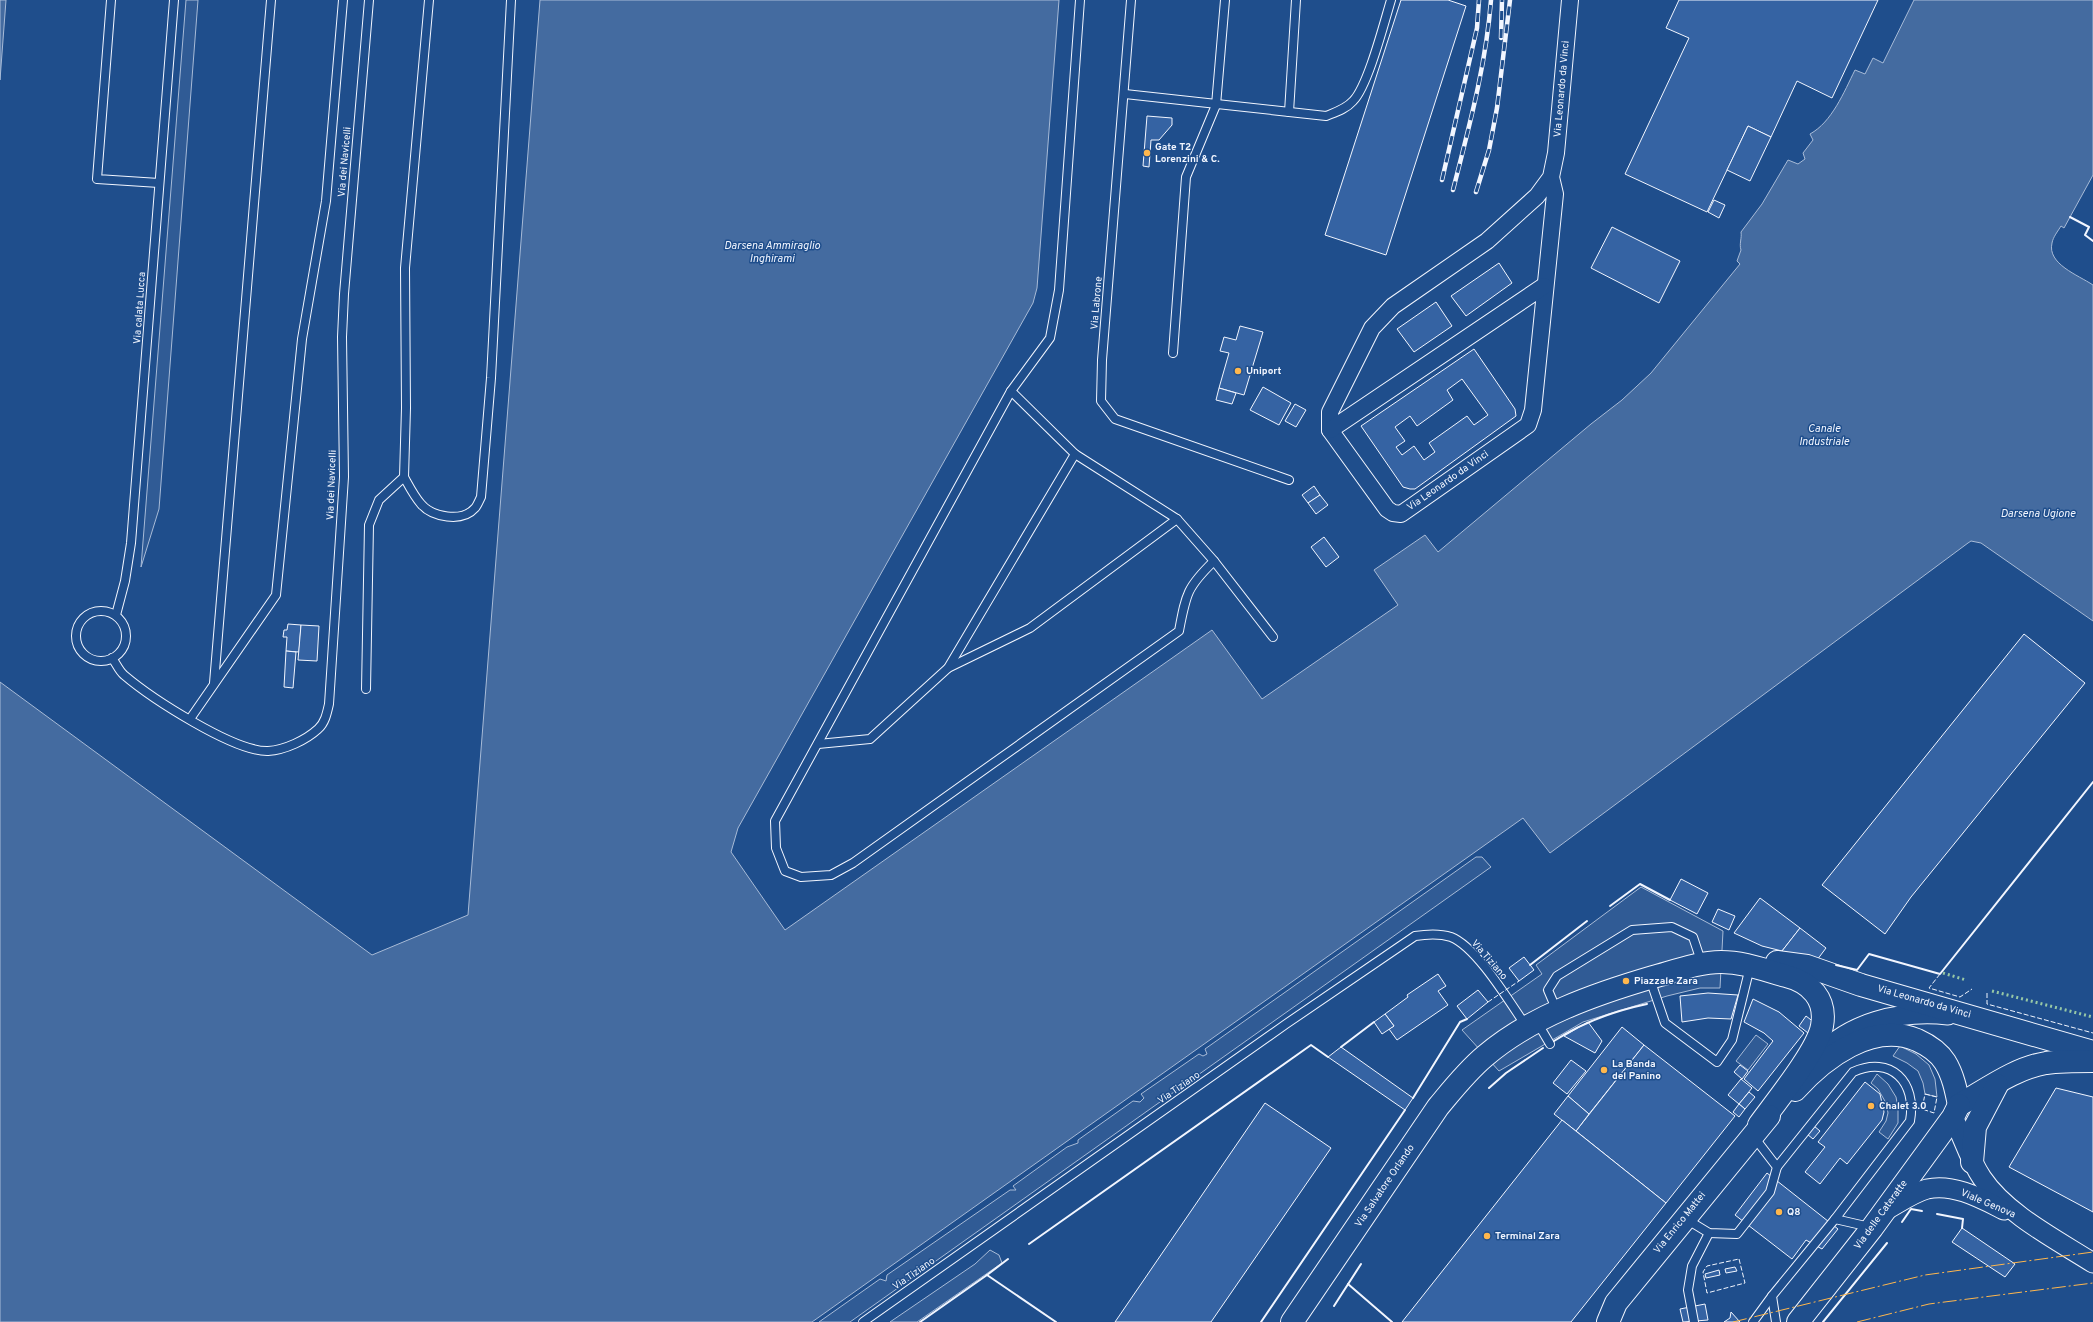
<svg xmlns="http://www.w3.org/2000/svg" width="2093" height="1322" viewBox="0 0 2093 1322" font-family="Overpass,sans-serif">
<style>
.built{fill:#305b95;stroke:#a8bbd7}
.water{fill:#446ba0;stroke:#a8bbd7}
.building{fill:#3563a3;stroke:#f2f6ff;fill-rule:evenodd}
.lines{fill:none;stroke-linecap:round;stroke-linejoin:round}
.service-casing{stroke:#f2f6ff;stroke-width:10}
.minor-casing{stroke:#f2f6ff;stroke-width:18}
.tertiary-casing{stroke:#f2f6ff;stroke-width:21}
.secondary-casing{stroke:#f2f6ff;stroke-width:24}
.service{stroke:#1f4e8c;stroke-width:8}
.minor{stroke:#1f4e8c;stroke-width:16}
.tertiary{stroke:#1f4e8c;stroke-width:19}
.secondary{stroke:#1f4e8c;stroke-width:22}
.rail-casing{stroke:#f2f6ff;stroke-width:4.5}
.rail{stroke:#1f4e8c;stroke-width:3;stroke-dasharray:9;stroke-linecap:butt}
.hedge{stroke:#97c8a6;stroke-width:3;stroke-dasharray:2 3;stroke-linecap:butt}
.fence{stroke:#f2f6ff;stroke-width:1;stroke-dasharray:5 2;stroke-linecap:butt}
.wall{stroke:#f2f6ff;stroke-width:2}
.power{stroke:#ffb74d;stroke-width:1;stroke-dasharray:14 3 2 3;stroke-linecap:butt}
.poi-dot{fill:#ffb74d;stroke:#1f4e8c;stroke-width:1.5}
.labels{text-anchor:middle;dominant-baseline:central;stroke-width:3;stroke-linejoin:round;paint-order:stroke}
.street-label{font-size:10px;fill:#f2f6ff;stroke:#1f4e8c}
.poi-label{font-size:10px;font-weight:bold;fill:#f2f6ff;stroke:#1f4e8c;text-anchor:start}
.water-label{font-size:11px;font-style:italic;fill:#f2f6ff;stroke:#1f4e8c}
</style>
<rect width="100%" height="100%" fill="#1f4e8c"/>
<g class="built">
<path d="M186 0H198L159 509 141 567Z"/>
<path d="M1476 857H1482L1491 867 850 1322H819L880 1279 886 1281 887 1275 1010 1190H1016L1013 1186 1067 1147 1078 1143V1140L1133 1101 1140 1102 1144 1098 1141 1094 1199 1054 1203 1056 1207 1054 1205 1049Z"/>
<path d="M1641 887 1723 931 1720 988H1700L1667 996 1583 1022 1499 1071 1462 1030 1542 974 1536 965Z"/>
<path d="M1756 1035 1768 1044 1748 1070 1736 1061Z"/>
<path d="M1900 1046 1916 1054 1929 1065 1935 1079 1937 1097 1925 1094 1923 1083 1918 1071 1907 1063 1893 1056Z"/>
<path d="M1877 1074 1888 1084 1896 1097 1898 1108V1123L1888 1139 1879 1132 1886 1121 1888 1113 1886 1103 1878 1089 1871 1083Z"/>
<path d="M990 1250 999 1255 1002 1263 917 1322H890L975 1264Z"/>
</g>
<g class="water">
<path d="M0 0H6L0 80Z"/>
<path d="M540 0H1059L1037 288 1033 303 738 828 731 852 785 930 1212 630 1262 699 1398 605 1374 570 1425 535 1438 552 1591 424 1622 400 1651 373 1740 264 1737 261 1741 250C1739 244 1742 238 1741 232L1762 204 1788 160 1798 164 1805 159 1803 153 1813 140 1810 134C1832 122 1844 92 1855 70L1865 74 1873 58 1883 63 1914 0H2093V175L2064 228 2061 226C2058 231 2053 237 2052 243 2047 264 2078 275 2093 285V621L1981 543 1971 541 1968 543 1550 853 1523 818 812 1322H0V682L372 955 468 915Z"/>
</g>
<g class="building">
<path d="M1401 0H1448L1466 6 1386 255 1325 235Z"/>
<path d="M1679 0H1878L1832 98 1797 81 1771 137 1748 126 1707 212 1625 174 1689 38 1666 28Z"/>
<path d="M1147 116 1172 118V125L1159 140H1151L1149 167 1143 166Z"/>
<path d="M1748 126 1771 137 1750 181 1727 170Z"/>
<path d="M1714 200 1725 205 1719 218 1708 212Z"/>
<path d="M1612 227 1680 261 1659 303 1591 268Z"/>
<path d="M1499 263 1512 283 1466 316 1451 296Z"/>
<path d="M1436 302 1452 326 1414 352 1397 329Z"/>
<path d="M1240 326 1263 332 1244 395 1219 388 1229 353 1220 351 1224 337 1236 340Z"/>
<path d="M1474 349 1515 409 1516 416 1415 489H1410L1403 487 1361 426ZM1462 379 1488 415 1474 425 1467 416 1429 443 1435 452 1424 460 1414 446 1402 455 1396 447 1405 441 1395 427 1410 416 1417 426 1453 400 1447 390Z"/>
<path d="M1263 387 1291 403 1279 425 1250 410Z"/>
<path d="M1219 388 1236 393 1232 404 1216 400Z"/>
<path d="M1295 404 1306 410 1296 427 1285 421Z"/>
<path d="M1314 486 1320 495 1308 503 1302 495Z"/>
<path d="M1320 495 1328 505 1316 514 1308 503Z"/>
<path d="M1324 537 1339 557 1326 567 1311 547Z"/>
<path d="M288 624 301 625 299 652 286 651 287 637H283L284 630H287Z"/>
<path d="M301 625 319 626 317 661 298 660Z"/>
<path d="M2024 634 2085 683 1911 897 1885 934 1822 885Z"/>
<path d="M286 651 296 652 293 688 284 687Z"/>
<path d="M1681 879 1708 893 1697 914 1670 900Z"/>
<path d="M1760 898 1800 928 1782 951 1762 946 1734 933Z"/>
<path d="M1718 909 1735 916 1729 930 1712 922Z"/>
<path d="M1800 928 1826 948 1817 960 1782 951Z"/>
<path d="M1524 957 1534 970 1519 981 1509 968Z"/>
<path d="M1438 974 1446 986 1438 991 1448 1005 1397 1040 1389 1029 1394 1026 1385 1014 1408 997 1407 995Z"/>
<path d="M1478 990 1488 1002 1467 1019 1457 1006Z"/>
<path d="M1708 993 1738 995 1731 1019 1708 1018 1682 1022 1680 996Z"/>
<path d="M1753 999 1779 1012 1804 1033 1758 1091 1744 1079 1773 1041 1764 1033 1744 1022Z"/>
<path d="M1385 1014 1394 1026 1382 1034 1374 1022Z"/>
<path d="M1806 1016 1815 1023 1808 1033 1799 1026Z"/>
<path d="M1588 1022 1602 1041 1595 1053 1564 1036Z"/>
<path d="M1622 1027 1644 1045 1589 1114 1568 1096Z"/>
<path d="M1644 1045 1735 1116 1666 1203 1576 1131Z"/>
<path d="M1341 1047 1413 1098 1405 1110 1328 1057Z"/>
<path d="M1571 1060 1586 1071 1567 1094 1553 1083Z"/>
<path d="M1740 1065 1748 1071 1742 1079 1734 1072Z"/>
<path d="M1741 1079 1752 1088 1739 1104 1728 1095Z"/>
<path d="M1865 1082 1880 1094 1884 1112 1882 1120 1847 1164 1840 1158 1820 1184 1805 1172 1825 1147 1818 1142Z"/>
<path d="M2056 1088 2093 1097V1212L2009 1167Z"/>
<path d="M1749 1092 1755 1097 1745 1109 1739 1104Z"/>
<path d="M1568 1096 1589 1114 1576 1131 1554 1114Z"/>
<path d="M1265 1103 1331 1148 1211 1322H1115Z"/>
<path d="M1739 1104 1745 1109 1739 1117 1733 1112Z"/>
<path d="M1562 1120 1666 1203 1571 1322H1402Z"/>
<path d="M1814 1126 1820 1131 1813 1139 1807 1134Z"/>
<path d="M1767 1173 1838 1229 1822 1249 1806 1240 1792 1259 1735 1215Z"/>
<path d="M1962 1228 2015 1264 2005 1277 1952 1242Z"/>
<path d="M1735 1267 1737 1271 1726 1273 1725 1269Z"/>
<path d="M1719 1270 1720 1275 1706 1278 1705 1274Z"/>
<path d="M1705 1304 1708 1320 1683 1322 1680 1309Z"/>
<path d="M1731 1312 1740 1322H1724L1730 1318Z"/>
</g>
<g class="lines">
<g class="service-casing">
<g id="service">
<path d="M111 0 97 179 159 183"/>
<path d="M1080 0 1059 290 1050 338 1011 391 775 821 776 848 785 871 801 877 831 875 853 863 1179 631C1186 594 1187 587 1214 561"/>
<path d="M1131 0 1102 360 1101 401 1115 419 1289 480"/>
<path d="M1125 94 1326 116C1336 112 1346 109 1353 101 1368 86 1384 23 1391 0"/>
<path d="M1289 112 1296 0"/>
<path d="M1173 353 1186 177 1216 105 1225 0"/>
<path d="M1011 391 1075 454 1177 519 1214 561 1273 637"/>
<path d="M404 477C409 486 414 496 421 504 432 517 462 523 475 508 477 506 479 501 481 497L491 378 511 0"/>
<circle cx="101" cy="636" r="25"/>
<path d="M116 615 125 581 131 543 174 0"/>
<path d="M112 658C116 663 119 671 124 675 151 698 234 752 268 751 285 750 306 740 318 729 325 723 327 713 329 704L344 477 342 337 344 294 369 0"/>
<path d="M948 668 1030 628 1177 519"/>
<path d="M214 683 271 0"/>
<path d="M366 689 369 525 379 500 404 477 406 408 405 268 429 0"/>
<path d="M190 719 276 595 302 339 326 201 343 0"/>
<path d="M818 744 870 739 948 668 1075 454"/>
<path d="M1650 979 1665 1023 1717 1062 1732 1040 1750 967"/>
<path d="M1557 1011 1548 990 1557 976 1632 930 1672 927 1693 937 1702 964"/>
<path d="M1537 1022 1550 1044"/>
<path d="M1777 1167 1853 1072C1891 1055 1917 1082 1910 1121L1835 1219"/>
<path d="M1686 1219 1709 1233 1737 1234 1770 1192 1777 1167 1754 1137"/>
<path d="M863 1322 1286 1024 1415 936C1427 934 1439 933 1451 937 1477 947 1510 1003 1526 1026"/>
<path d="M1694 1322 1688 1290 1692 1266 1709 1233"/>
<path d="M1753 1322 1772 1296"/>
<path d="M1776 1322 1772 1296 1835 1219 1870 1227"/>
</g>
</g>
<g class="minor-casing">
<g id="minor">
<path d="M1551 177 1555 194 1533 410 1528 425 1401 514 1393 513 1387 509 1330 430V412L1372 328 1393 306 1487 241 1537 196 1551 177 1556 153 1570 0"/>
<path d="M1330 430 1544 286"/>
</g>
</g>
<g class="tertiary-casing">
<g id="tertiary">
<path d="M1816 1060C1847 1022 1901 1010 1948 1015"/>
<path d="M1953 1117C1963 1137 1969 1159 1982 1178 2006 1214 2057 1240 2093 1263"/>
<path d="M1886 1210C1899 1203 1913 1193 1927 1189 1954 1183 1982 1199 2004 1210"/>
</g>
</g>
<g class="secondary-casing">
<g id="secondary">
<path d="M1777 962 1807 966 1861 985 2093 1052"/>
<path d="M1795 1090C1824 1058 1872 1021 1917 1040 1928 1045 1938 1051 1945 1062 1953 1075 1956 1090 1959 1105"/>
<path d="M1959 1105C1986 1090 2015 1068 2046 1063 2061 1061 2078 1061 2093 1061"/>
<path d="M1972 1162 1975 1127 1997 1085"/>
<path d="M1292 1322 1438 1107C1453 1089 1467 1071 1485 1056 1532 1016 1595 994 1653 977 1675 971 1699 962 1721 962 1744 962 1764 970 1786 976 1810 982 1827 999 1822 1026 1818 1050 1775 1103 1759 1125"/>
<path d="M1608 1322 1616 1303 1769 1116"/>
<path d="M1798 1322 1872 1228 1953 1117 1959 1105"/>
</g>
</g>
<use href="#service" class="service"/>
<use href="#minor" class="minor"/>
<use href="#tertiary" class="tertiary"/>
<use href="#secondary" class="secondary"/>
<g class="rail-casing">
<g id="rail">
<path d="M1501 38 1502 0"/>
<path d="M1442 180 1477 28 1479 0"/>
<path d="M1453 190C1469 127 1486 65 1491 0"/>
<path d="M1476 192 1489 150 1497 108 1510 0"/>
</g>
</g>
<use href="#rail" class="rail"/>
<g class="hedge">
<path d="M1943 973 1966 980"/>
<path d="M1992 991 2093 1017"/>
</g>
<g class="fence">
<path d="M1940 974 1929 988 1960 997 1972 989"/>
<path d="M1987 993V1004L2093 1033"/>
<path d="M1488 1002 1519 981"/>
<path d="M1925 1094 1937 1097 1934 1113 1922 1109Z"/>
<path d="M1739 1259 1745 1283 1707 1293 1703 1272 1707 1266Z"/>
</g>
<g class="wall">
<path d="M2070 217 2089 227 2085 235 2093 241"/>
<path d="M1610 906 1640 884 1670 900"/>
<path d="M1530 965 1587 921"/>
<path d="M1836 965 1857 970 1869 954 1940 974 2093 782"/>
<path d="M1554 1041C1583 1022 1614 1011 1647 1004"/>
<path d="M1341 1047 1374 1022"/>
<path d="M1489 1088 1506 1073 1543 1048"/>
<path d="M1413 1098 1460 1022 1467 1019"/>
<path d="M1937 1214 1963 1219 1962 1228"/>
<path d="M1902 1222 1911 1209 1922 1211"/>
<path d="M1029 1244 1311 1045 1328 1057"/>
<path d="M1008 1259 987 1275 1056 1322"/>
<path d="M1348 1284 1392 1322"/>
<path d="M1334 1306 1361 1264"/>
<path d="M920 1322 987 1275"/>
<path d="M1261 1322 1405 1110"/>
<path d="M1823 1322 1887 1243"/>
</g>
<g class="power">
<path d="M1733 1322 1925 1275 2093 1252"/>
<path d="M1857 1322 1929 1304 2093 1283"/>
</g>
</g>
<g class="poi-dot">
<circle cx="1147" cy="153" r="4"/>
<circle cx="1238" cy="371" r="4"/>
<circle cx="1626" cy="981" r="4"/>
<circle cx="1604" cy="1070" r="4"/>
<circle cx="1871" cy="1106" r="4"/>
<circle cx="1779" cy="1212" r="4"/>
<circle cx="1487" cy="1236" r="4"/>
</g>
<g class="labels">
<g class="street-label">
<text transform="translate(1562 89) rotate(-85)">Via Leonardo da Vinci</text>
<text transform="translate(345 162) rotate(-85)">Via dei Navicelli</text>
<text transform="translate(1097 303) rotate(-85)">Via Labrone</text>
<text transform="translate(140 308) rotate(-86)">Via calata Lucca</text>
<text transform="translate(1448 481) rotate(-35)">Via Leonardo da Vinci</text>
<text transform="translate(332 485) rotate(-88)">Via dei Navicelli</text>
<text transform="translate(1489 960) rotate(49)">Via Tiziano</text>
<text transform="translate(1924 1002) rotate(16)">Via Leonardo da Vinci</text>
<text transform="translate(1179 1088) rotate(-35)">Via Tiziano</text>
<text transform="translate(1385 1186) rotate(-56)">Via Salvatore Orlando</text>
<text transform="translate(1988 1204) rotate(23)">Viale Genova</text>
<text transform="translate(1881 1215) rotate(-54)">Via delle Cateratte</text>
<text transform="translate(1680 1223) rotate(-51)">Via Enrico Mattei</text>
<text transform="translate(914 1274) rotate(-35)">Via Tiziano</text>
</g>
<g class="poi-label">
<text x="1155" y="147">Gate T2<tspan x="1155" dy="12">Lorenzini &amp; C.</tspan></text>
<text x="1246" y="371">Uniport</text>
<text x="1634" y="981">Piazzale Zara</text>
<text x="1612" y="1064">La Banda<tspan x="1612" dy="12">del Panino</tspan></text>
<text x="1879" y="1106">Chalet 3.0</text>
<text x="1787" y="1212">Q8</text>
<text x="1495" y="1236">Terminal Zara</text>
</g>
<g class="water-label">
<text x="772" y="246">Darsena Ammiraglio<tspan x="772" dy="13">Inghirami</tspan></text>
<text x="1824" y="429">Canale<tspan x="1824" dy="13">Industriale</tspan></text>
<text x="2038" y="514">Darsena Ugione</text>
</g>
</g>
</svg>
